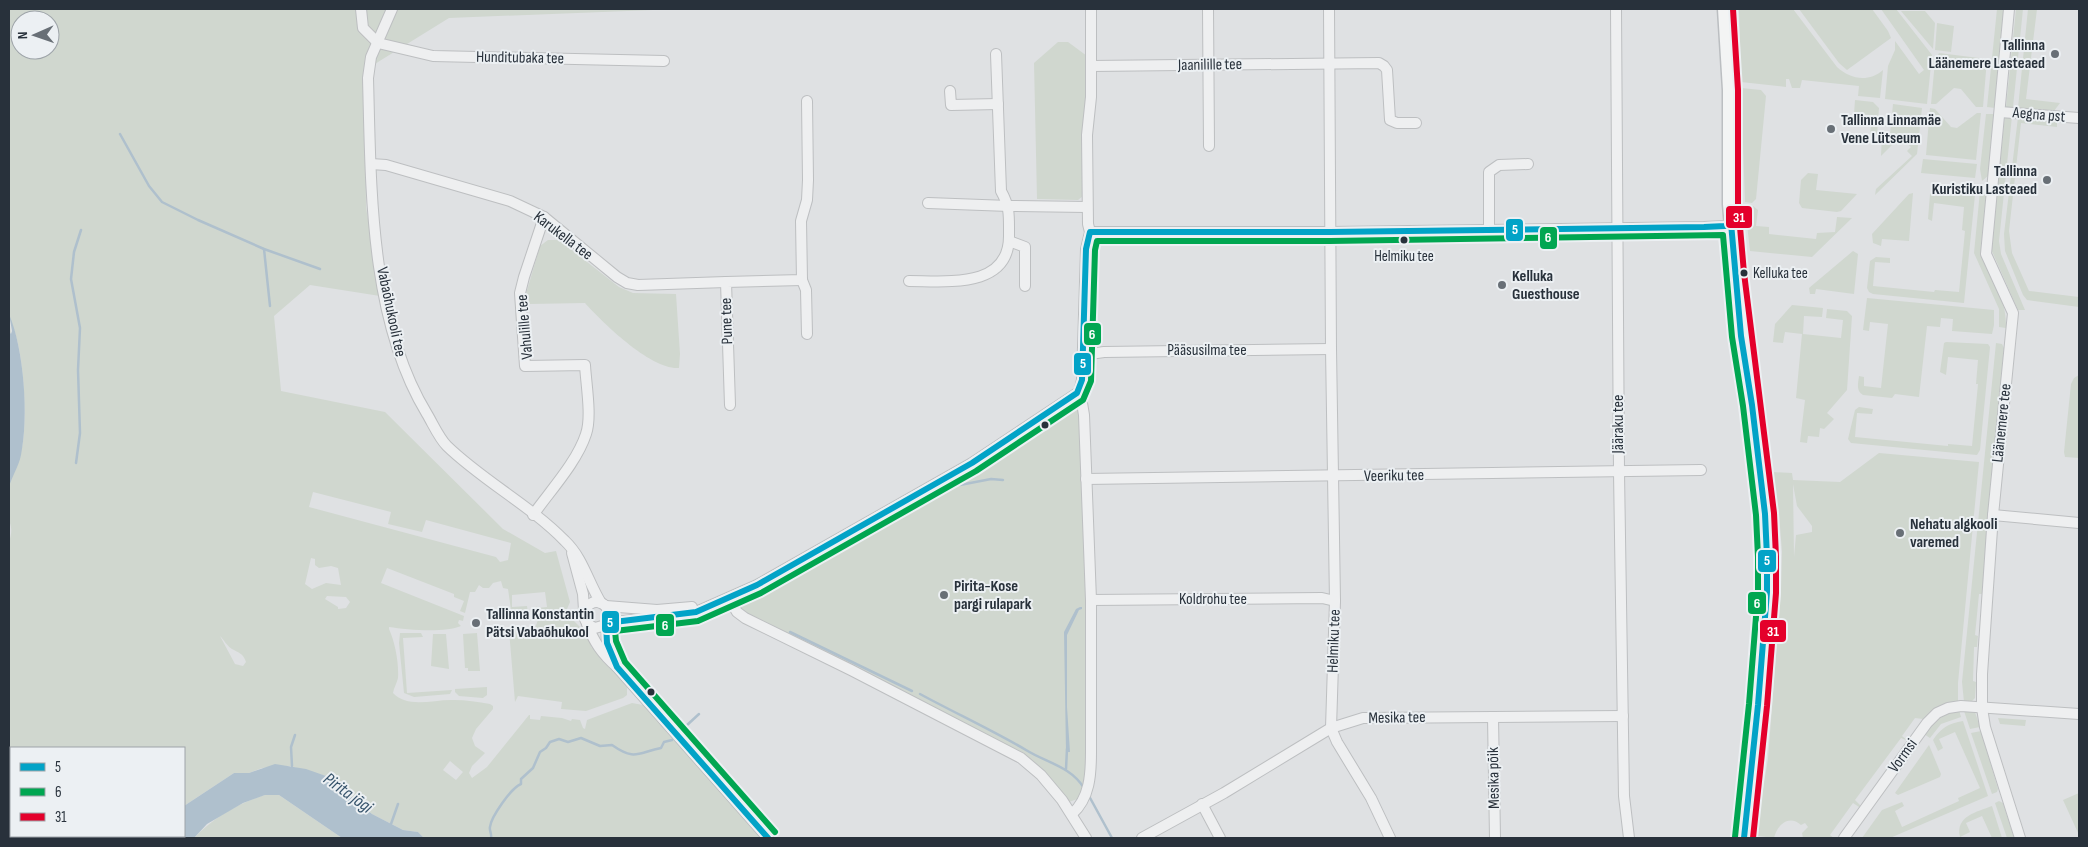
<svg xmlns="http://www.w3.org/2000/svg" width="2088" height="847" viewBox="0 0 2088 847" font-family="'Sofia Sans Condensed',sans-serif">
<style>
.green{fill:#d0d7cf;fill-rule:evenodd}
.water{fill:#afc0cd}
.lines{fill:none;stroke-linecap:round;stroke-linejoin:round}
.stream{stroke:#afc0cd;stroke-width:2.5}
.minor-casing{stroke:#bdbfc1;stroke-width:12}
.major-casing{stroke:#bbbec1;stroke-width:15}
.minor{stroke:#eeeff0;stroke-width:10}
.major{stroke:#f3f4f4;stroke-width:12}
.bus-1-casing{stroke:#ecf0f3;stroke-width:10}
.bus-2-casing{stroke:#ecf0f3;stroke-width:10}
.bus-3-casing{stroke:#ecf0f3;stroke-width:10}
.bus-1{stroke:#02a3c7;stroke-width:6}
.bus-2{stroke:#00a651;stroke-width:6}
.bus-3{stroke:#e4002b;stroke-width:6}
.poi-dot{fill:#686f76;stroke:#ecf0f3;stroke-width:2}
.bus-dot{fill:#28313b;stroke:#ecf0f3;stroke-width:2}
.labels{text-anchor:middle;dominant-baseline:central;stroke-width:4;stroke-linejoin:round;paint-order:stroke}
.bus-label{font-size:15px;fill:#28313b;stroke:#ecf0f3}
.poi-label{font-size:16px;font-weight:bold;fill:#28313b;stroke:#ecf0f3;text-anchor:start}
.street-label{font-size:16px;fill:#28313b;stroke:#ecf0f3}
.water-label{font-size:18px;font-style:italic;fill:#36536b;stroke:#ecf0f3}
.line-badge{stroke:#ecf0f3;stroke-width:2}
.badge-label{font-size:14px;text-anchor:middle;font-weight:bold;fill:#fff}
</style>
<rect width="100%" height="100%" fill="#dfe1e3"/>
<g class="green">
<path d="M9 9H678L449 18 378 62 365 72 366 207 380 296 310 285 274 316 281 391 385 412 503 529 545 553 556 551 570 602 567 609 536 611V606L537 608 547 607 545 592 512 595V607L527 606 528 613 517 614 511 610 508 589 503 588 501 581 493 583 489 588H483L479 585 475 592H470L465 613 460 611 464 601 454 597V594L387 568 381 583 464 616 463 621 459 620 458 623 461 626C445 633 408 630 389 627V629C395 642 399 663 398 678 397 683 394 687 393 693 408 709 434 699 454 700 466 700 478 702 490 704L493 706V709L476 729 472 738 475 746 485 753 472 766 469 773 472 778 487 767 529 715H530V719L540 720 541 716 562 718 571 721 572 719 580 720 583 728 585 729 587 720 632 703 643 705 762 838H424L418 832 403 830 372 814 326 776 290 766 262 768 249 773H234L184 806V748H11V836H138L134 838H9V542C12 532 12 529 9 520 6 512 8 495 9 486 12 471 21 457 23 442 27 410 24 345 9 318L11 334 9 331ZM20 20H50V50H20ZM313 492 391 512 388 524 422 532 426 520 511 543 508 560 500 562 496 557 309 507ZM311 558 315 559V565L319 568 331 566 338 568 341 585 326 583 312 589 305 584ZM327 596 346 597 350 602 346 608 338 609V607L325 599ZM220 636C224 640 227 646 232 649 239 653 243 653 246 662L243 666 235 664ZM450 761 463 772 456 780 443 770Z"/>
<path d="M1739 9H1793L1837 67C1850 79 1868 83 1883 70L1880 98 1858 96 1859 86 1802 80 1800 88H1792L1789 79H1786V87L1741 82Z"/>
<path d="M1799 9H1872L1888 31 1891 38 1847 70 1839 63Z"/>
<path d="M1881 9H1896L1932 55 1927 104 1885 99 1888 66 1895 50V41L1919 74 1924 70Z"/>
<path d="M1997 9H2005L1995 108 1987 107Z"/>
<path d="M2016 9H2023L2013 107H2006Z"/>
<path d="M2028 9H2037L2026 99 2060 103 2054 111 2018 108Z"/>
<path d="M1901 11H1925L1935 23 1933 49Z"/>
<path d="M1937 23 1954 26 1951 52 1935 50Z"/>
<path d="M1058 42H1068L1087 56V95L1083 132V196L1078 200 1037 199 1034 63Z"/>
<path d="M1939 53 1987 59 1983 107H1976L1961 89 1954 88 1936 104H1931L1935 61Z"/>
<path d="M1741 88 1761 90 1766 96 1756 199 1752 203 1745 202Z"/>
<path d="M1855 100 1873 102 1879 108 1877 135 1870 134 1872 115 1854 114Z"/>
<path d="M1893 104 1922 108 1917 154 1875 195 1876 189 1912 156 1907 151 1911 147 1900 137 1881 156 1882 134H1890Z"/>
<path d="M1930 108 1935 109 1951 127 1957 128 1977 113H1981L1976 160 1926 155Z"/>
<path d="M1986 114H1995L1989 175 1982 181 1980 169Z"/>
<path d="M2005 115 2012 116 1999 241 2001 254 2025 310H2018L1991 249Z"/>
<path d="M2018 117 2054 120 2057 123V127L2021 123 2009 231 2012 253 2029 291 2079 297V307L2027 300 2023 295 2005 251 2004 234Z"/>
<path d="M1923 159 1977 164 1975 178 1921 173Z"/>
<path d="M1808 173 1818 174 1816 190 1857 194 1841 211 1837 212 1802 208 1799 203 1801 180Z"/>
<path d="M1938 188 1973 192 1975 195 1964 303 1873 294 1869 292 1867 288 1870 261 1876 257 1890 258V263L1875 262 1873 286 1934 292 1935 290 1959 292 1965 231 1962 230 1964 207 1934 203 1932 221 1928 219 1930 194 1934 189Z"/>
<path d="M1980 191 1986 196 1981 248 1982 255C1993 278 2007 301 2006 328L1999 327V309L1974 253Z"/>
<path d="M1913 193 1909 241 1882 239 1881 246 1873 243 1872 234 1909 194Z"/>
<path d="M1745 206H1753L1758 210 1756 226 1769 227V234L1816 239 1817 233 1835 232 1837 217 1852 218 1812 257 1750 251Z"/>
<path d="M548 240H559L619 287 633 293 676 294 680 354 679 368C651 370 603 323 585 303L530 304 526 294 540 246Z"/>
<path d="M1853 251 1858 254 1854 294 1816 289 1815 294H1810L1809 288Z"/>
<path d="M1867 298 1994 310V325L1992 334 1952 331 1953 319 1941 318 1940 327 1927 326 1919 397 1895 394 1892 398 1863 395C1856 391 1858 384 1859 376L1864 377V386L1881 388 1888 324 1870 322 1869 331 1863 330Z"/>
<path d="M1792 305 1823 308 1822 317 1804 316 1803 334 1841 338 1843 320 1826 318 1827 309 1847 311 1852 316 1847 390 1827 413 1834 419 1824 429 1820 428 1819 437 1808 436 1807 443 1800 442 1805 400 1796 398 1802 334 1785 332 1783 343 1773 342 1775 324Z"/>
<path d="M1946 342 1988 344 1990 347 1980 450 1977 455 1851 443 1848 439 1855 410 1859 407 1873 409 1872 414 1857 413 1855 437 1948 446V444L1972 446 1978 384H1976L1978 360 1948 357 1946 375 1940 372 1944 343Z"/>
<path d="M1996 343 2002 344 2004 348 1982 594H1979L1975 635 1978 636 1977 647H1974L1973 681 1976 682 1975 698 1971 702H1964L1962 682Z"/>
<path d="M2079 375V458L2065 457 2064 452 2071 384 2074 378Z"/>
<path d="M1075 402 1079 405 1086 531 1089 775 1080 798 1069 802 1048 778 743 612 738 606 739 600 742 597 773 582 888 516 995 454 1033 427Z"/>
<path d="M1879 453 1979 462 1958 683V701C1945 705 1934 709 1923 719L1915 718 1902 736 1908 741 1901 738 1855 800 1861 806 1859 807 1853 803 1830 835 1834 838H1803L1802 833 1808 827 1805 823 1801 825C1789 814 1777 825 1774 838L1758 836V838H1755L1768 759 1781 590 1782 552 1779 514 1772 472 1792 473 1793 480 1840 482ZM1793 484 1797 506 1812 526V532L1796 535 1794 557Z"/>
<path d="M571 618 585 632 592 648 594 647 627 687V695L623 698 586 711 561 709 562 702 518 696 515 702 509 630 535 628 538 620Z"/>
<path d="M400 633H421L423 637 403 638 407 693 452 690 450 694 414 697 404 693 399 643Z"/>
<path d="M477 633 480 671H468V668H465L463 634Z"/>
<path d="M433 634H446L449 669 431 666Z"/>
<path d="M487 687V695L483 698 459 696 455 692V689Z"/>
<path d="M1959 710 1961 717 1941 724 1930 738 1924 734C1934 721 1942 714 1959 710Z"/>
<path d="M1964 711 1975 712 1980 727 1970 729Z"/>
<path d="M1998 718 2026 720 2025 726 2000 724Z"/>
<path d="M1963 721 1988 796 1890 838H1862L1882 810 1902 802 1904 806 1895 811 1902 827 1959 801 1958 798 1980 788 1955 732 1939 739 1943 748 1938 751 1933 740C1941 728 1949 723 1963 721Z"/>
<path d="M1981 731 1998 789 1997 792 1992 794 1971 733Z"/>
<path d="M1929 745 1941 774 1940 777 1898 795 1895 793Z"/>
<path d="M2079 793V835L2063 800Z"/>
<path d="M265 795H279L342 838H194C213 818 238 803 265 795Z"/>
<path d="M1999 801 2003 803 2014 838H2007L1995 803Z"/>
<path d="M1992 806 2002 838H1992L1982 816 1966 823 1970 832 1960 837C1955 816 1977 812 1992 806Z"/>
</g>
<g class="water">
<path d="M9 314C24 349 29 417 21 455 19 466 12 476 9 487V331L11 334 12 331Z"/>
<path d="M1080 607H1082V609L1079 610 1067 635V707L1070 752H1066L1064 632 1076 609Z"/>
<path d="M275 764 306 769 326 776 372 814 403 830 418 832 424 838H342L279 795H265L243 803 207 824 194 838H134L138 836H184V806L234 773H249Z"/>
</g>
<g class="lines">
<g class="stream">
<path d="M120 134 149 186 162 202 198 220 264 249 320 269"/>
<path d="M264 249 270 306"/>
<path d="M76 463 80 433 78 370 80 328 71 279 74 252 81 230"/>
<path d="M960 485 991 479 1003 480"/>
<path d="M788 578 798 574"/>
<path d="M774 589 775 584 779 582"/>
<path d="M790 632 912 691"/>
<path d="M920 694C955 713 992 730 1026 750 1047 763 1070 766 1084 788"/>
<path d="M686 726 699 714"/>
<path d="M292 766 291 747 295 735"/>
<path d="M1066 769 1067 749"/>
<path d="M1089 796 1112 838"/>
<path d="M391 824 398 804"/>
<path d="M491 838C492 834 489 830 490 827 491 817 511 788 521 784V779L533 768 540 752 546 748 550 742 559 739 568 742 581 738 600 746 612 745C635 761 637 753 661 748L664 742 672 740"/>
</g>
<g class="minor-casing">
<g id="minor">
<path d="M361 9 363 28 378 43 433 56 664 61"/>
<path d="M392 9 371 57 368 78C371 185 369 319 427 414 433 424 439 438 447 446 483 481 530 505 565 541 583 558 588 582 601 603"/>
<path d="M1208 9 1209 146"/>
<path d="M1329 9 1331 349 1335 601 1331 728 1337 742 1371 798 1390 838"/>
<path d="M1616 9 1619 472 1624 796 1629 838"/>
<path d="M2009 9 1986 254 2013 313 1993 515 1982 674V708L1985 727 2020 838"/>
<path d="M1091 66 1379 63 1384 66 1387 70 1390 120 1397 123H1416"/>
<path d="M950 91 951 105 998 104"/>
<path d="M2000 112 2079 118"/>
<path d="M371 164 386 165 510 201 544 217 617 277 627 283 638 285 726 282"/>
<path d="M928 203 1009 206 1087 207"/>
<path d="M1489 230V172L1499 165 1528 164"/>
<path d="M1090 232H1330L1704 227 1725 226 1737 217"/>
<path d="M1009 241 1025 247V286"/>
<path d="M802 280 806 290 807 334"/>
<path d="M909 281C947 281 1010 289 1009 235 1009 216 1010 207 1001 191L996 54"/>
<path d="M1083 355 1104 352 1331 349"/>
<path d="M730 405 726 282 802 280 801 221 807 200 808 180 807 101"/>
<path d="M1086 479 1701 470"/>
<path d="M533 515C550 491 577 462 586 434 592 417 586 384 585 365L525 366 520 293 524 277 544 217"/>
<path d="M1993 515 2079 523"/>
<path d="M572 553 583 594 584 610"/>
<path d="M729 598 737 612 745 618 851 670 1021 758 1041 775 1062 800 1086 838"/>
<path d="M1091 600 1322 598 1335 601"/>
<path d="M606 606 657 610 692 607"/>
<path d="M587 624C594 642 602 654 617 667L768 838"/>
<path d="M617 667C613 659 609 650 607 641 604 629 615 608 601 603 597 601 593 602 590 604 579 611 584 624 595 628L616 622 696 612 757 585 972 463 1079 392 1082 380 1086 249 1090 232 1088 224 1087 135 1091 97V9"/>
<path d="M1493 717 1495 838"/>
<path d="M1202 804 1220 838"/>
<path d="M1072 814C1090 798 1091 774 1091 752V600L1084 415 1082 403 1076 394"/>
<path d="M1142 838 1224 793 1331 728 1363 718 1623 716"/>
<path d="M1844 838 1927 723 1937 713 1948 708 1961 706 2079 714"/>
</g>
</g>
<g class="major-casing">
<path id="major" d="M1724 9 1729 90V204L1735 274 1765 514 1767 557V592L1758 705 1744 838"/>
</g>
<use href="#minor" class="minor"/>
<use href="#major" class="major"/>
<g class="bus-1-casing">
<path id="bus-1" d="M768 838 617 667 607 643 606 623 696 612 757 585 972 463 1077 393 1082 380 1086 249 1090 232H1330L1704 227 1725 226 1731 223 1741 336 1752 405 1765 514 1767 557V592L1758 705 1744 838"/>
</g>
<g class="bus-2-casing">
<path id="bus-2" d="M775 832 625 662 616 641 615 631 698 621 761 593 976 471 1083 400 1091 381 1095 250 1097 241H1330L1723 235 1732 337 1743 406 1756 515 1758 557V592L1749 704 1735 837"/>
</g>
<g class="bus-3-casing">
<path id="bus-3" d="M1733 9 1738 90V204L1744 273 1774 513 1776 557V593L1767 706 1753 838"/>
</g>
<use href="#bus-1" class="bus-1"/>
<use href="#bus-2" class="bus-2"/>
<use href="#bus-3" class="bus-3"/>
</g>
<g class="poi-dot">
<circle cx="2055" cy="54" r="5"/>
<circle cx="1831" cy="129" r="5"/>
<circle cx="2047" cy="180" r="5"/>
<circle cx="1502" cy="285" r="5"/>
<circle cx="1900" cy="533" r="5"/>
<circle cx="944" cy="595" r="5"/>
<circle cx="476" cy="623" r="5"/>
</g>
<g class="bus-dot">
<circle cx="1404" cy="240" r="4.5"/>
<circle cx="1744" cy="273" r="4.5"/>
<circle cx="1045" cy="425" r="4.5"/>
<circle cx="651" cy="692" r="4.5"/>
</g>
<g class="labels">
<g class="bus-label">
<text x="1404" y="256">Helmiku tee</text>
<text x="1753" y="273" text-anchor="start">Kelluka tee</text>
</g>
<g class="poi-label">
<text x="2045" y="45" text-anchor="end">Tallinna<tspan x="2045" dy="18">Läänemere Lasteaed</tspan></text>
<text x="1841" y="120">Tallinna Linnamäe<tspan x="1841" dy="18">Vene Lütseum</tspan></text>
<text x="2037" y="171" text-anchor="end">Tallinna<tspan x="2037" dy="18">Kuristiku Lasteaed</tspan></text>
<text x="1512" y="276">Kelluka<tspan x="1512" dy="18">Guesthouse</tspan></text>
<text x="1910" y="524">Nehatu algkooli<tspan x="1910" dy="18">varemed</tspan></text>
<text x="954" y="586">Pirita-Kose<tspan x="954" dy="18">pargi rulapark</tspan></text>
<text x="486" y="614">Tallinna Konstantin<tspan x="486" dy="18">Pätsi Vabaõhukool</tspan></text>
</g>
<g class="street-label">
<text transform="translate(520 58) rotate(1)">Hunditubaka tee</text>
<text transform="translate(1210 65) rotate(-1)">Jaanilille tee</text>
<text transform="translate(2039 115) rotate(5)">Aegna pst</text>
<text transform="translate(563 236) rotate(37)">Karukella tee</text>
<text transform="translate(391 312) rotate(78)">Vabaõhukooli tee</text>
<text transform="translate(727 321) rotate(-92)">Pune tee</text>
<text transform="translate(525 327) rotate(-95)">Vahulille tee</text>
<text x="1207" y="350">Pääsusilma tee</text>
<text transform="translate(2002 423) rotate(-84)">Läänemere tee</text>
<text transform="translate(1618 424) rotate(-90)">Jääraku tee</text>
<text transform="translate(1394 476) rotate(-1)">Veeriku tee</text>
<text x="1213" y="599">Koldrohu tee</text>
<text transform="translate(1334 641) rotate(-88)">Helmiku tee</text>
<text transform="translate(1397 718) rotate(-1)">Mesika tee</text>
<text transform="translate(1903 756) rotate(-54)">Vormsi</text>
<text transform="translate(1494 778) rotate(-91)">Mesika põik</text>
</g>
<g class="water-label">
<text transform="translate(348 793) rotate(36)">Pirita jõgi</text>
</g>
</g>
<g class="line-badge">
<rect x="1725" y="205" width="28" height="24" rx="5" fill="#e4002b"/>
<rect x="1505" y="218" width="19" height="24" rx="5" fill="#02a3c7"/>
<rect x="1539" y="226" width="19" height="24" rx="5" fill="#00a651"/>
<rect x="1083" y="322" width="19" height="24" rx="5" fill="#00a651"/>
<rect x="1073" y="352" width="19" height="24" rx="5" fill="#02a3c7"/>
<rect x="1757" y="549" width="20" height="24" rx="5" fill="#02a3c7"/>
<rect x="1747" y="591" width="20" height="24" rx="5" fill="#00a651"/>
<rect x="601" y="610" width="19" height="24" rx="5" fill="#02a3c7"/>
<rect x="655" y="613" width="20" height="24" rx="5" fill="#00a651"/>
<rect x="1759" y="619" width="28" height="24" rx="5" fill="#e4002b"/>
</g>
<g class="badge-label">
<text x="1739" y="222">31</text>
<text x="1515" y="234">5</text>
<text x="1548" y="242">6</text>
<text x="1092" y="339">6</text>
<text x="1083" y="368">5</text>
<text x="1767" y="565">5</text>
<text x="1757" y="608">6</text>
<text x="610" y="627">5</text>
<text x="665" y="630">6</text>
<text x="1773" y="636">31</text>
</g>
<rect width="2088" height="847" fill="none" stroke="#28313b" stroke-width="20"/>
<rect x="10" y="747" width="175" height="90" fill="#ecf0f3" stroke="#9ea4a9"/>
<rect x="20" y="763" width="25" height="8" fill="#02a3c7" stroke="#9ea4a9"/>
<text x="55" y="772" font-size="15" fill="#28313b">5</text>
<rect x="20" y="788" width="25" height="8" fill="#00a651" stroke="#9ea4a9"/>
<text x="55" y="797" font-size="15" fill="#28313b">6</text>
<rect x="20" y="813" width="25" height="8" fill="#e4002b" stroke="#9ea4a9"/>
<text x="55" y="822" font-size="15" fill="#28313b">31</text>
<g transform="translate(35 35) rotate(268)"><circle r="24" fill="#ecf0f3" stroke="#9ea4a9"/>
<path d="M0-4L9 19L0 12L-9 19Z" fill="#686f76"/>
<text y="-8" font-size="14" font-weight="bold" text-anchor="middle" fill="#28313b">N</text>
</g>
</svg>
